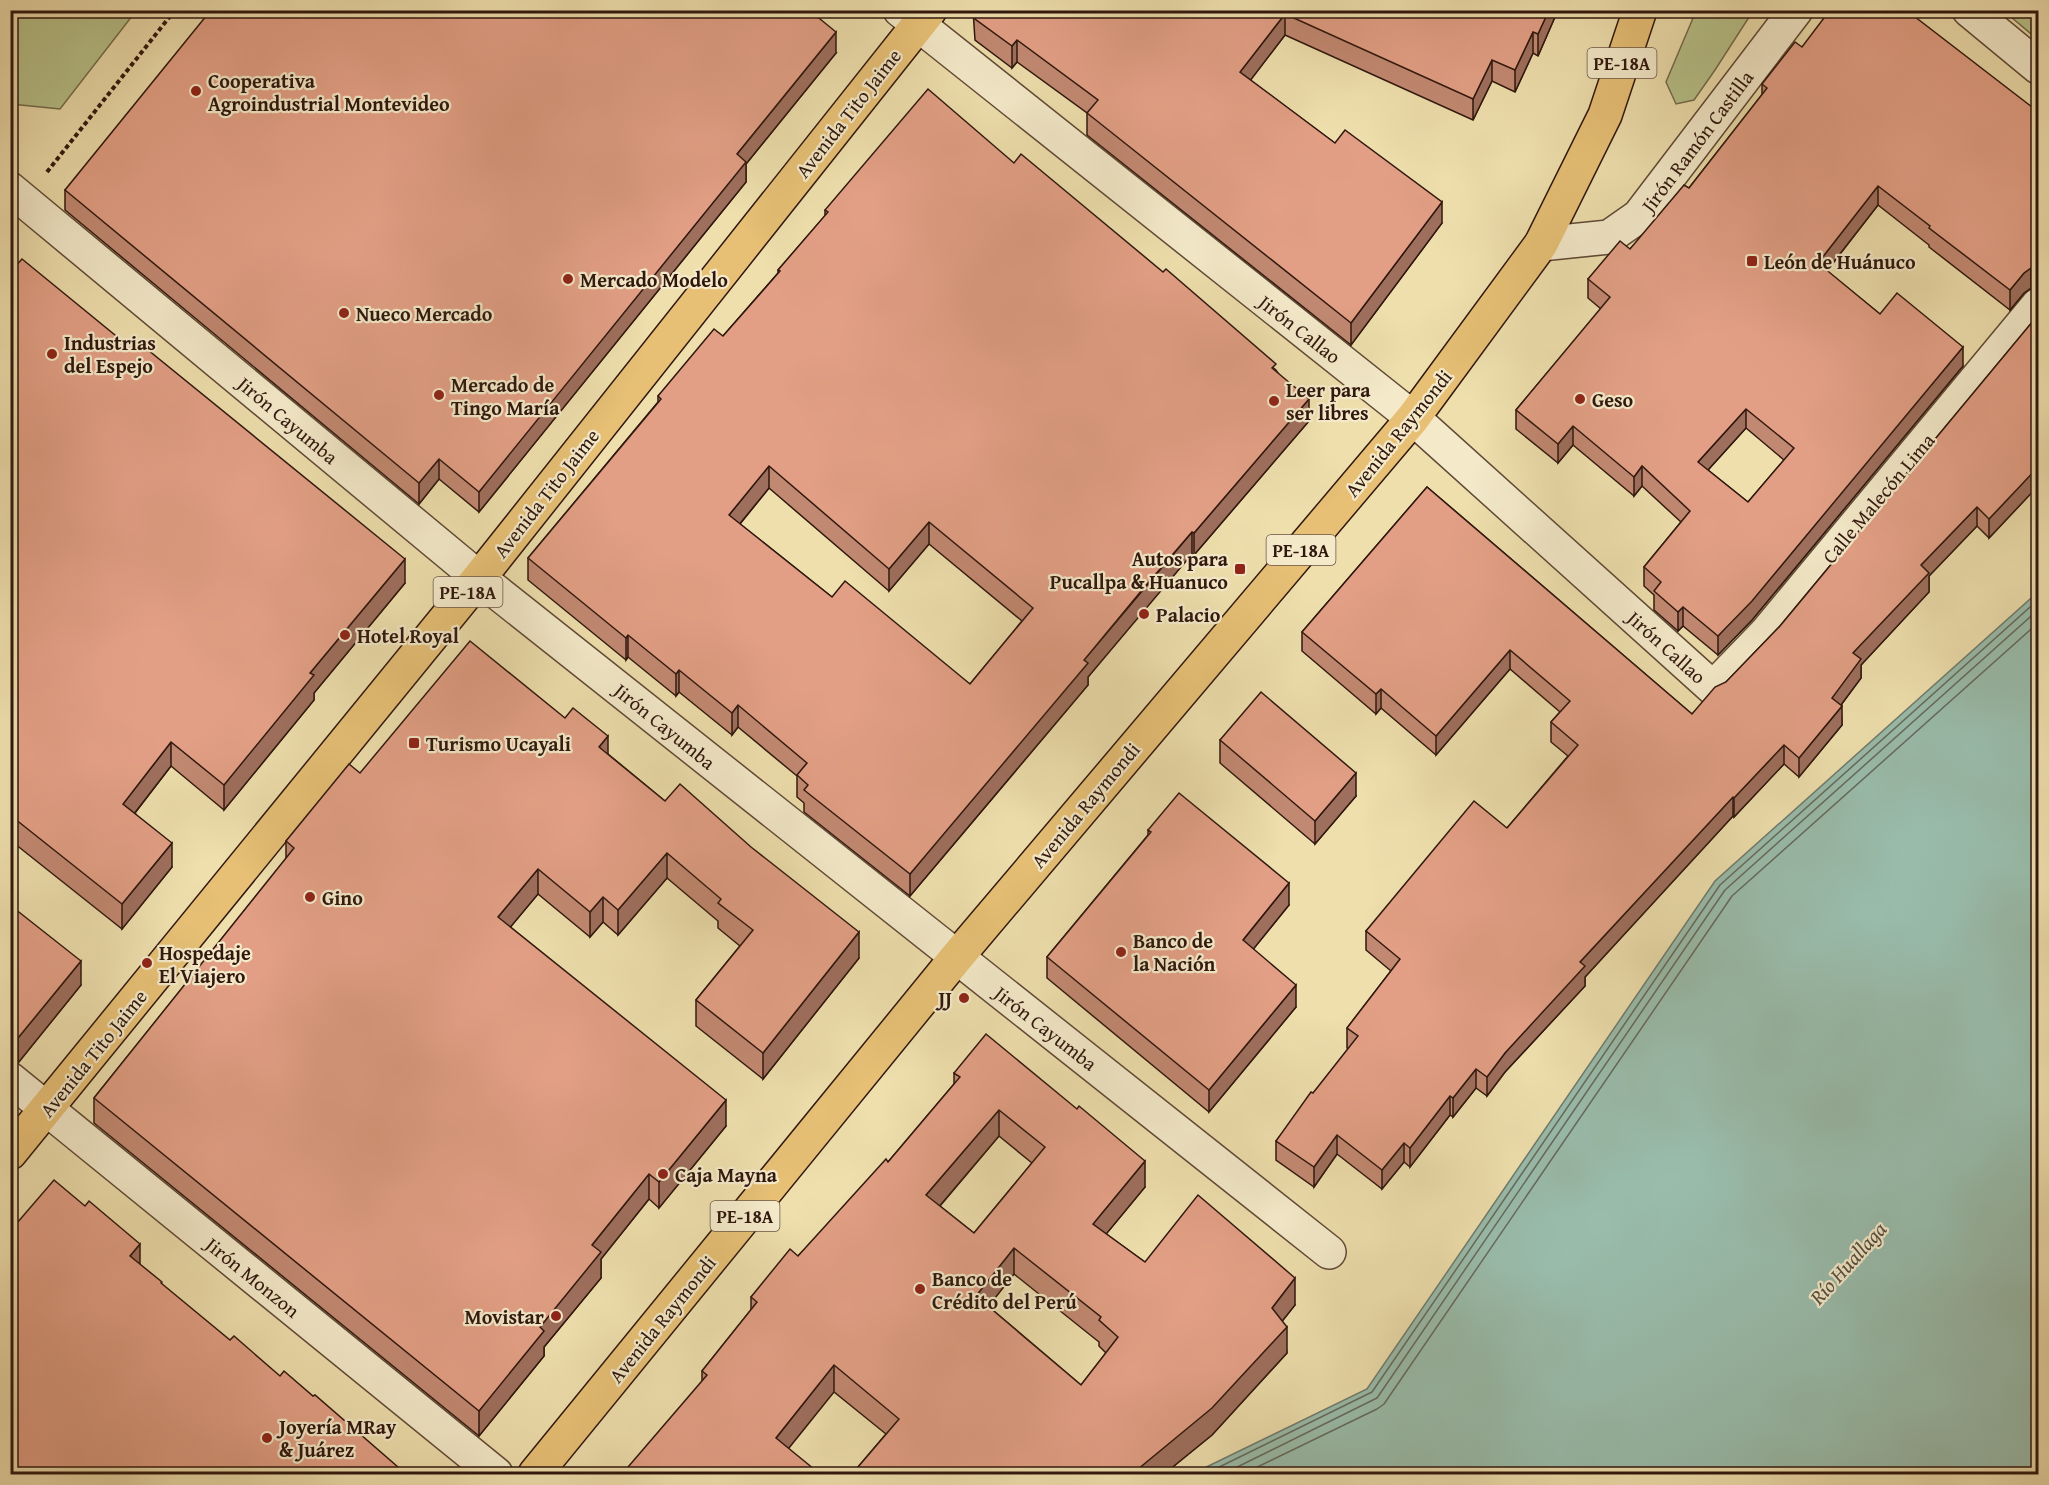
<svg xmlns="http://www.w3.org/2000/svg" width="2049" height="1485" viewBox="0 0 2049 1485" font-family="'Gentium Book Plus',serif">
<style>
.green{fill:#b8c28a;stroke:#746c4c;stroke-width:1.5}
.water{fill:#99bcab;stroke:#6f7a6c;stroke-width:1.5}
.lines{fill:none;stroke-linecap:round;stroke-linejoin:round}
.shore{stroke:#646a5c;stroke-width:1.5}
.minor-casing{stroke:#604936;stroke-width:36}
.highway-casing{stroke:#30170e;stroke-width:36}
.path{stroke:#30170e;stroke-width:4;stroke-dasharray:4.5 3;stroke-linecap:butt}
.minor{stroke:#f4eaca;stroke-width:33}
.highway{stroke:#e7c076;stroke-width:33}
.wall{fill:#c28972;stroke:#30170e;stroke-width:1.5;fill-rule:evenodd}
.shaded-wall{fill:#9e6f5d;stroke:#30170e;stroke-width:1.5}
.building{fill:#e29f85;stroke:#30170e;stroke-width:1.5;fill-rule:evenodd}
.poi-dot{fill:#8f2418;stroke:#f4eaca;stroke-width:2}
.labels{text-anchor:middle;dominant-baseline:central;stroke-width:4.5;stroke-linejoin:round;paint-order:stroke}
.shield{fill:#f4eaca;stroke:#6b5646;stroke-width:1.5}
.shield-label{font-size:18px;font-weight:bold;fill:#30170e}
.poi-label{font-size:20px;font-weight:bold;fill:#30170e;stroke:#f4eaca;text-anchor:start}
.street-label{font-size:20px;fill:#30170e;stroke:#f4eaca}
.water-label{font-size:21px;font-style:italic;fill:#555145;stroke:#f4eaca}
</style>
<rect width="100%" height="100%" fill="#eedfad"/>
<filter id="stains"><feTurbulence type="fractalNoise" baseFrequency=".00333" numOctaves="4"/><feColorMatrix values="0 0 0 0 .2 0 0 0 0 .09 0 0 0 0 .02 0 0 0 .5 -.17"/></filter>
<radialGradient id="worn" r=".72"><stop offset=".6" stop-color="#630" stop-opacity="0"/><stop offset="1" stop-color="#630" stop-opacity=".3"/></radialGradient>
<g class="green">
<path d="M11 10H136V11L60 109 11 104Z"/>
<path d="M1696 11H1753L1715 70 1694 100 1676 104 1666 82Z"/>
<path d="M2004 11H2038V40Z"/>
</g>
<path class="water" d="M2038 592V1474H1192L1367 1389 1715 881Z"/>
<g class="lines">
<g class="shore">
<path d="M1205 1474 1372 1392 1720 885 2038 600"/>
<path d="M1223 1474 1377 1398 1725 890 2038 610"/>
<path d="M1243 1474 1377 1409 1384 1404 1732 896 2038 623"/>
</g>
<g class="minor-casing">
<g id="minor">
<path d="M900 10 1413 418 1713 688 1766 633 2038 305"/>
<path d="M1969 10 2038 67"/>
<path d="M10 189 479 578 1329 1252"/>
<path d="M1541 244 1609 237 1639 216 1796 10"/>
<path d="M10 1079 496 1474"/>
</g>
</g>
<g class="highway-casing">
<g id="highway">
<path d="M10 1153 479 578 930 10"/>
<path d="M535 1474 956 958 1413 418 1541 244 1605 115 1640 10"/>
</g>
</g>
<path class="path" d="M47 172 175 10"/>
<use href="#minor" class="minor"/>
<use href="#highway" class="highway"/>
</g>
<g class="wall">
<path d="M973 10H1152L1161 17 1167 10H1558L1538 56 1533 53 1515 92 1492 81 1473 120 1285 35 1250 80 1442 223 1351 345 1087 135V113L1017 62 1012 68 975 40Z"/>
<path d="M1802 47 2032 107 2038 99V287L2031 288 2024 293 2010 310 1929 247V245L1878 205 1827 271 1880 314 1963 366 1752 620 1718 655 1683 626 1678 631 1654 610V595L1644 586V567L1681 522 1642 486 1634 496 1573 445 1558 463 1516 429V410L1601 309 1588 298V279L1630 249 1689 188 1762 95V84ZM1746 428 1784 460 1748 502 1708 470Z"/>
<path d="M836 53 746 164V182L479 512 439 479 419 504 65 210V190Z"/>
<path d="M1014 163 1276 370 1309 421 1194 555 1192 554 1142 612 1088 677V685L910 896 804 812V803L797 797V776L738 727 732 735 679 692 676 696 628 657 626 660 528 580V558L658 402V396L723 336 778 273V270L825 216V210ZM769 488 889 591 929 544 1022 621 970 684 832 597 740 524Z"/>
<path d="M10 272 405 583 314 693V700L224 810 171 766 135 813 172 867 122 929 10 840Z"/>
<path d="M2038 315V486L1989 538 1977 526 1929 576V592L1861 665V678L1841 705 1842 725 1799 777 1784 764 1734 817 1733 816 1585 977V986L1505 1072 1487 1096 1476 1088 1453 1117 1450 1115 1410 1167 1404 1162 1382 1189 1337 1154 1314 1187 1276 1160V1141L1348 1049 1347 1048V1028L1391 971 1366 950V931L1507 828 1568 756 1551 742V722L1560 712 1510 669 1436 755 1381 708 1376 714 1302 651V632L1427 487 1692 714 1726 682 1780 626Z"/>
<path d="M1220 740 1356 796 1315 844 1220 763Z"/>
<path d="M608 754 665 801 859 958 763 1079 696 1026V1000L740 946 718 928V921L667 878 618 935 603 922 590 937 538 894 510 927 726 1126 659 1208 649 1199 601 1259V1278L544 1347V1356L479 1436 94 1123V1098L286 859V841L360 773Z"/>
<path d="M1148 830 1289 905 1253 949 1296 1007 1209 1112 1047 978V957L1148 835Z"/>
<path d="M10 905 81 985 18 1063 10 1060Z"/>
<path d="M954 1073 1145 1187 1106 1234 1145 1262 1295 1305 1282 1321 1287 1353 1212 1435 1164 1474H852L886 1434 834 1392 702 1380V1371L751 1310V1297L798 1256 888 1162 954 1084ZM999 1136 1032 1163 974 1233 940 1206ZM1014 1274 1099 1342V1346L1106 1353 1081 1385 988 1306Z"/>
</g>
<g class="shaded-wall">
<path d="M1549 10H1558L1538 56V34Z"/>
<path d="M1285 14V35L1240 94V72Z"/>
<path d="M836 32V53L746 164V182L479 512V492L737 154Z"/>
<path d="M1533 32V53L1515 92V70Z"/>
<path d="M1017 40V62L1012 68V46Z"/>
<path d="M1492 60V81L1473 120V99Z"/>
<path d="M1878 186V205L1818 282V263Z"/>
<path d="M1442 202V223L1351 345V323Z"/>
<path d="M2031 268V288L2024 293 2010 310V290L2024 273Z"/>
<path d="M1963 347V366L1752 620 1718 655V636Z"/>
<path d="M1309 399V421L1194 555V533Z"/>
<path d="M1746 409V428L1698 481V462Z"/>
<path d="M1573 426V445L1558 463V444Z"/>
<path d="M439 459V479L419 504V483Z"/>
<path d="M769 466V488L729 537V515Z"/>
<path d="M1642 466V486L1634 496V477Z"/>
<path d="M2038 467V486L1989 538V519Z"/>
<path d="M1977 507V526L1929 576V592L1861 665V678L1832 717V698L1853 653 1921 565Z"/>
<path d="M929 522V544L889 591V569Z"/>
<path d="M1192 532V554L1088 677V685L910 896V874L1084 660Z"/>
<path d="M405 559V583L314 693V700L224 810V785L310 673Z"/>
<path d="M1683 607V626L1678 631V612Z"/>
<path d="M628 635V657L626 660V638Z"/>
<path d="M1510 650V669L1436 755V736Z"/>
<path d="M679 670V692L676 696V674Z"/>
<path d="M1381 689V708L1376 714V694Z"/>
<path d="M738 705V727L732 735V713Z"/>
<path d="M1842 706V725L1799 777V758Z"/>
<path d="M608 736V762L599 747Z"/>
<path d="M171 742V766L123 828V804Z"/>
<path d="M1784 745V764L1734 817V798Z"/>
<path d="M1356 773V796L1315 844V821Z"/>
<path d="M1733 797V816L1585 977V986L1505 1072 1487 1096V1077L1505 1053 1580 962Z"/>
<path d="M172 843V867L122 929V904Z"/>
<path d="M667 853V878L618 935V910Z"/>
<path d="M538 869V894L498 942V917Z"/>
<path d="M1289 883V905L1243 962V940Z"/>
<path d="M603 897V922L590 937V912Z"/>
<path d="M859 932V958L763 1079V1053Z"/>
<path d="M81 961V985L18 1063V1038Z"/>
<path d="M1296 985V1007L1209 1112V1090Z"/>
<path d="M1476 1069V1088L1453 1117V1098Z"/>
<path d="M1450 1096V1115L1410 1167V1148Z"/>
<path d="M726 1100V1126L659 1208V1182Z"/>
<path d="M999 1110V1136L926 1222V1195Z"/>
<path d="M1337 1135V1154L1314 1187V1167Z"/>
<path d="M1404 1143V1162L1382 1189V1170Z"/>
<path d="M1145 1161V1187L1093 1250V1224Z"/>
<path d="M649 1174V1199L601 1259V1278L544 1347V1356L479 1436V1411L540 1327 592 1245Z"/>
<path d="M140 1244V1266L130 1256Z"/>
<path d="M1014 1248V1274L976 1322V1296Z"/>
<path d="M1295 1278V1305L1272 1334V1308Z"/>
<path d="M1287 1327V1353L1212 1435 1164 1474H1132Z"/>
<path d="M834 1365V1392L776 1464V1438Z"/>
</g>
<g class="building">
<path d="M211 10H809L836 32 737 154 746 162 479 492 439 459 419 483 65 190Z"/>
<path d="M974 10H1152L1161 17 1167 10H1549L1538 34 1533 32 1515 70 1492 60 1473 99 1285 14 1240 72 1335 143 1345 130 1442 202 1351 323 1087 113 1098 100 1017 40 1012 46 975 19Z"/>
<path d="M1830 10H1906L2032 107 2038 99V268H2031L2024 273 2010 290 1929 228 1930 226 1878 186 1818 263 1880 314 1897 293 1963 347 1752 601 1718 636 1683 607 1678 612 1654 591 1661 582 1644 567 1690 511 1642 466 1634 477 1573 426 1558 444 1516 410 1610 297 1588 279 1620 241 1630 249 1684 185 1689 188 1767 88 1762 84 1795 42 1802 47ZM1746 409 1794 448 1748 502 1698 462Z"/>
<path d="M928 89 1014 163 1021 154 1163 272 1166 269 1276 364 1272 368 1309 399 1194 533 1192 532 1142 590 1084 660 1088 663 910 874 804 790 808 785 797 775 807 763 738 705 732 713 679 670 676 674 628 635 626 638 528 558 661 399 658 396 714 329 723 336 780 271 778 270 828 212 825 210ZM769 466 889 569 929 522 1033 608 970 684 845 581 832 597 729 515Z"/>
<path d="M22 259 126 344 132 337 405 559 310 673 314 675 224 785 171 742 123 804 172 843 122 904 10 815V272Z"/>
<path d="M2038 315V467L1989 519 1977 507 1921 565 1929 573 1853 653 1861 659 1832 698 1842 706 1799 758 1784 745 1734 798 1733 797 1580 962 1585 966 1505 1053 1487 1077 1476 1069 1453 1098 1450 1096 1410 1148 1404 1143 1382 1170 1337 1135 1314 1167 1276 1141 1311 1092 1313 1093 1358 1036 1347 1028 1400 959 1366 931 1474 801 1507 828 1578 745 1551 722 1570 701 1510 650 1436 736 1381 689 1376 694 1302 632 1427 487 1692 714 1715 687 1726 682 1780 626Z"/>
<path d="M470 641 565 718 573 708 608 736 599 747 665 801 680 784 751 847 859 932 763 1053 696 1000 753 930 718 903 721 899 667 853 618 910 603 897 590 912 538 869 498 917 726 1100 659 1182 649 1174 592 1245 601 1252 540 1327 544 1331 479 1411 94 1098 294 848 286 841 349 764 360 773Z"/>
<path d="M1261 692 1356 773 1315 821 1220 740Z"/>
<path d="M1179 793 1289 883 1243 940 1296 985 1209 1090 1047 957 1151 832 1148 830Z"/>
<path d="M10 905 81 961 18 1038 10 1036Z"/>
<path d="M986 1034 1077 1109 1079 1106 1145 1161 1093 1224 1145 1262 1198 1195 1295 1278 1272 1308 1287 1327 1212 1408 1132 1474H852L899 1419 834 1365 776 1438 820 1474H622L707 1375 702 1371 757 1302 751 1297 790 1249 798 1256 886 1159 888 1162 960 1077 954 1073ZM999 1110 1045 1147 974 1233 926 1195ZM1014 1248 1101 1317 1099 1320 1118 1337 1081 1385 976 1296Z"/>
<path d="M54 1180 85 1206 89 1201 140 1244 130 1256 162 1282 161 1283 230 1340 234 1336 280 1376 284 1371 313 1396 315 1395 406 1474H10V1218L17 1223Z"/>
</g>
<g class="poi-dot">
<circle cx="196" cy="91" r="6"/>
<rect x="1746" y="255" width="12" height="12" rx="3"/>
<circle cx="568" cy="279" r="6"/>
<circle cx="344" cy="313" r="6"/>
<circle cx="52" cy="354" r="6"/>
<circle cx="439" cy="395" r="6"/>
<circle cx="1580" cy="399" r="6"/>
<circle cx="1274" cy="401" r="6"/>
<rect x="1234" y="563" width="12" height="12" rx="3"/>
<circle cx="1144" cy="614" r="6"/>
<circle cx="345" cy="635" r="6"/>
<rect x="408" y="737" width="12" height="12" rx="3"/>
<circle cx="310" cy="897" r="6"/>
<circle cx="1121" cy="952" r="6"/>
<circle cx="147" cy="963" r="6"/>
<circle cx="964" cy="998" r="6"/>
<circle cx="663" cy="1174" r="6"/>
<circle cx="920" cy="1289" r="6"/>
<circle cx="556" cy="1316" r="6"/>
<circle cx="267" cy="1438" r="6"/>
</g>
<g class="labels">
<g class="shield">
<rect x="1587.5" y="48" width="69" height="30" rx="4.5"/>
<rect x="1266.5" y="535" width="69" height="30" rx="4.5"/>
<rect x="433.5" y="577" width="69" height="30" rx="4.5"/>
<rect x="710.5" y="1201" width="69" height="30" rx="4.5"/>
</g>
<g class="shield-label">
<text x="1622" y="63">PE-18A</text>
<text x="1301" y="550">PE-18A</text>
<text x="468" y="592">PE-18A</text>
<text x="745" y="1216">PE-18A</text>
</g>
<g class="poi-label">
<text x="208" y="80">Cooperativa<tspan x="208" dy="23">Agroindustrial Montevideo</tspan></text>
<text x="1764" y="261">León de Huánuco</text>
<text x="580" y="279">Mercado Modelo</text>
<text x="356" y="313">Nueco Mercado</text>
<text x="64" y="342">Industrias<tspan x="64" dy="23">del Espejo</tspan></text>
<text x="451" y="384">Mercado de<tspan x="451" dy="23">Tingo María</tspan></text>
<text x="1286" y="389">Leer para<tspan x="1286" dy="23">ser libres</tspan></text>
<text x="1592" y="399">Geso</text>
<text x="1228" y="558" text-anchor="end">Autos para<tspan x="1228" dy="23">Pucallpa &amp; Huanuco</tspan></text>
<text x="1156" y="614">Palacio</text>
<text x="357" y="635">Hotel Royal</text>
<text x="426" y="743">Turismo Ucayali</text>
<text x="322" y="897">Gino</text>
<text x="1133" y="940">Banco de<tspan x="1133" dy="23">la Nación</tspan></text>
<text x="159" y="952">Hospedaje<tspan x="159" dy="23">El Viajero</tspan></text>
<text x="952" y="998" text-anchor="end">JJ</text>
<text x="675" y="1174">Caja Mayna</text>
<text x="932" y="1278">Banco de<tspan x="932" dy="23">Crédito del Perú</tspan></text>
<text x="544" y="1316" text-anchor="end">Movistar</text>
<text x="279" y="1426">Joyería MRay<tspan x="279" dy="23">&amp; Juárez</tspan></text>
</g>
<g class="street-label">
<text transform="translate(848 113) rotate(-52)">Avenida Tito Jaime</text>
<text transform="translate(1697 141) rotate(-53)">Jirón Ramón Castilla</text>
<text transform="translate(1300 329) rotate(38)">Jirón Callao</text>
<text transform="translate(288 420) rotate(40)">Jirón Cayumba</text>
<text transform="translate(1398 433) rotate(-51)">Avenida Raymondi</text>
<text transform="translate(546 493) rotate(-52)">Avenida Tito Jaime</text>
<text transform="translate(1878 498) rotate(-50)">Calle Malecón Lima</text>
<text transform="translate(1667 647) rotate(42)">Jirón Callao</text>
<text transform="translate(665 726) rotate(39)">Jirón Cayumba</text>
<text transform="translate(1085 805) rotate(-50)">Avenida Raymondi</text>
<text transform="translate(1046 1028) rotate(38)">Jirón Cayumba</text>
<text transform="translate(93 1053) rotate(-51)">Avenida Tito Jaime</text>
<text transform="translate(253 1277) rotate(39)">Jirón Monzon</text>
<text transform="translate(662 1319) rotate(-51)">Avenida Raymondi</text>
</g>
<g class="water-label">
<text transform="translate(1848 1263) rotate(-48)">Río Huallaga</text>
</g>
</g>
<rect width="2049" height="1485" fill="none" stroke="#eedfad" stroke-width="36"/>
<rect x="12" y="12" width="2025" height="1461" fill="none" stroke="#30170e" stroke-width="3"/>
<rect x="18" y="18" width="2013" height="1449" fill="none" stroke="#30170e" stroke-width="1.5"/>
<rect width="100%" height="100%" filter="url(#stains)"/>
<rect width="100%" height="100%" fill="url(#worn)"/>
</svg>
